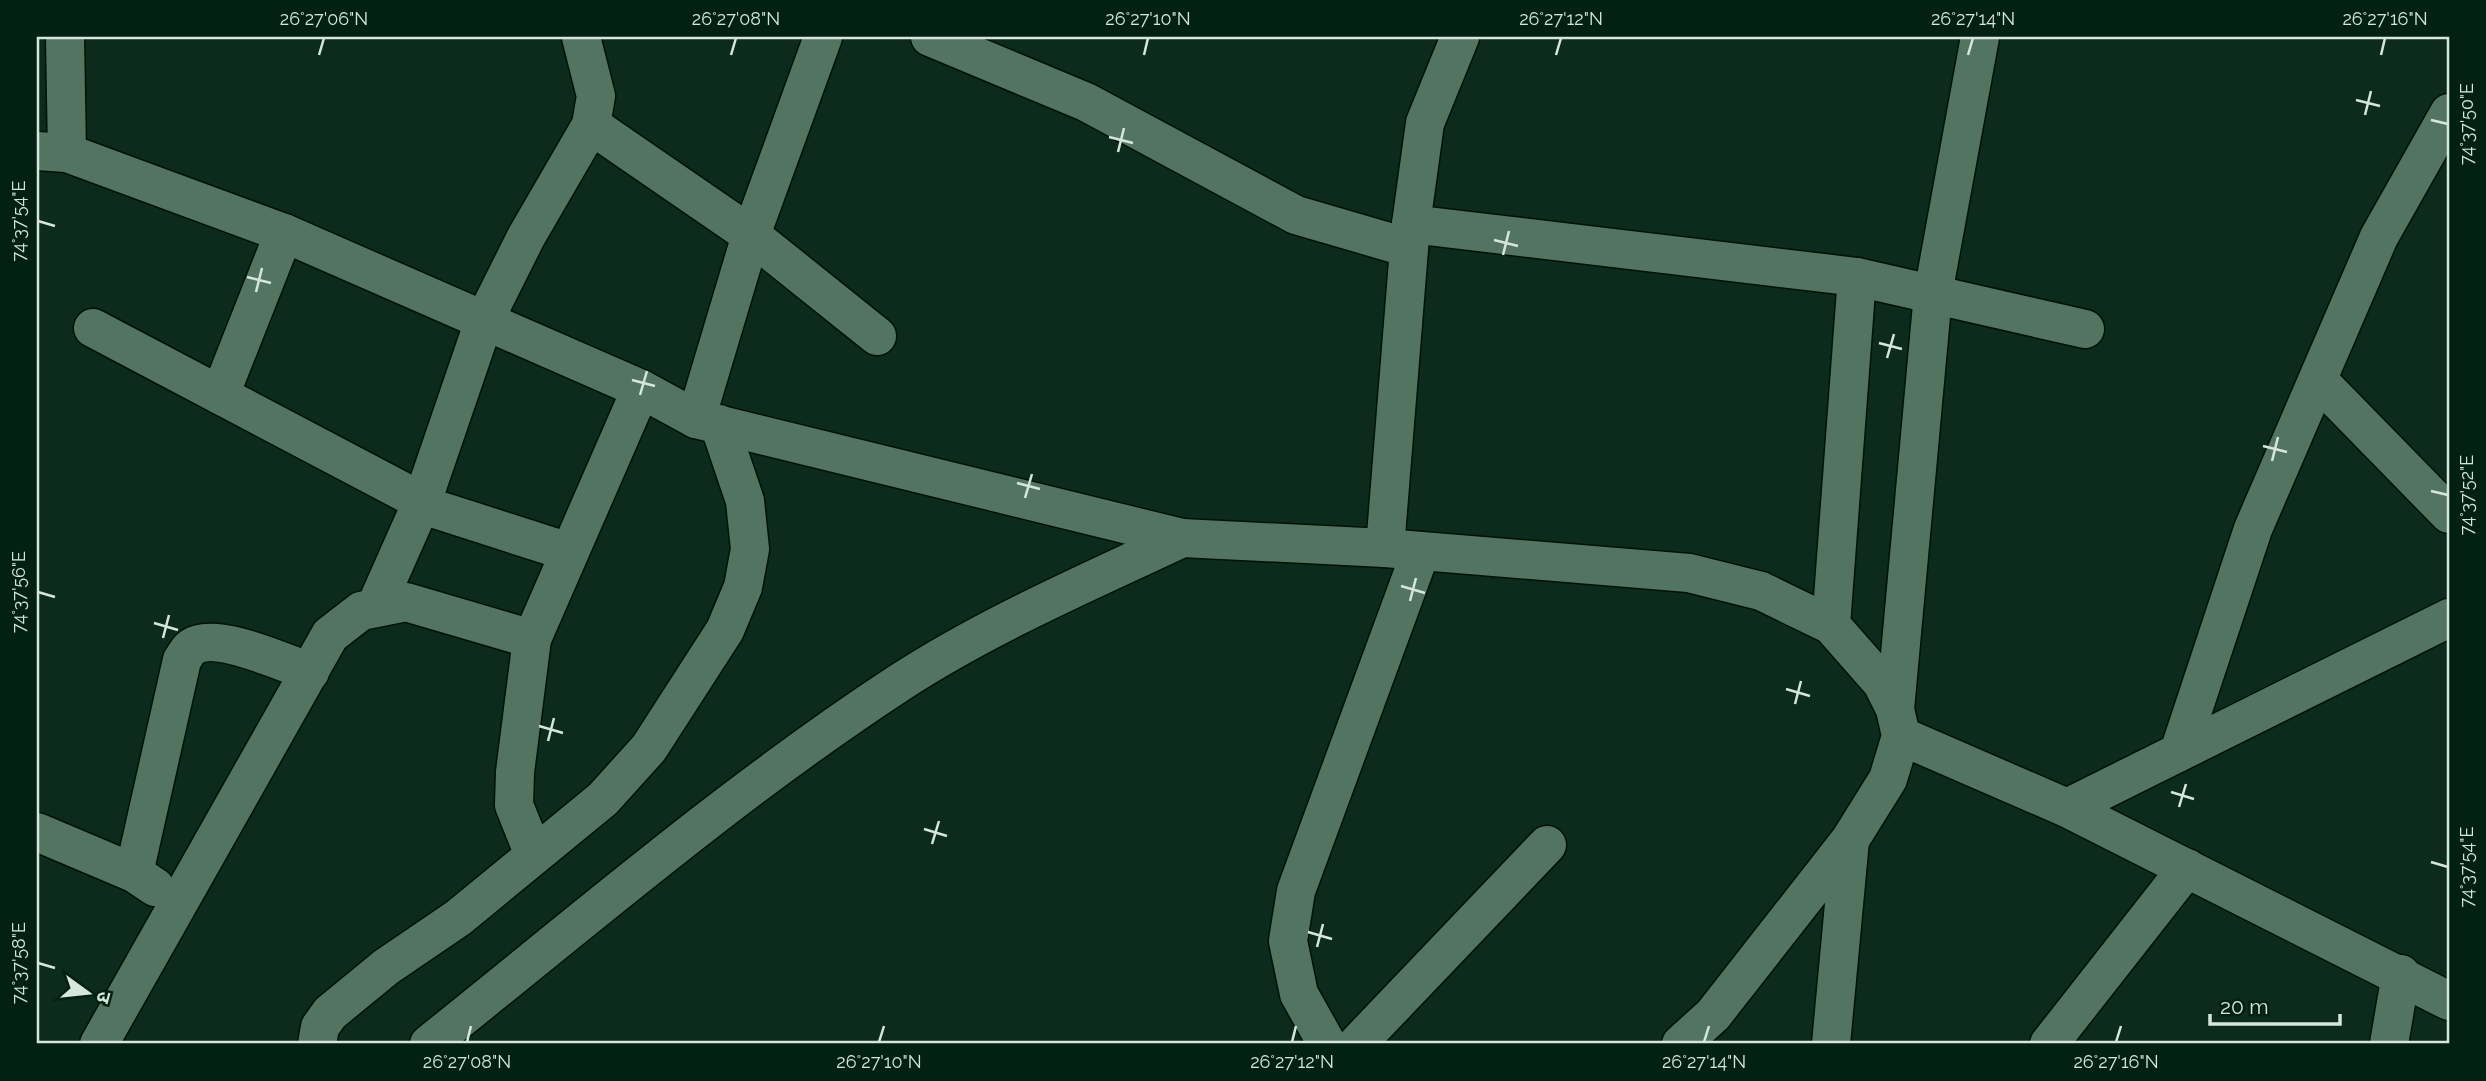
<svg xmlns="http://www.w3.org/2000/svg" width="2486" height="1081" viewBox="0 0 2486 1081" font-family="Raleway,'Noto Sans Devanagari',sans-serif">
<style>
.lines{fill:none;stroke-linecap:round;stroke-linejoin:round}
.minor-casing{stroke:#001306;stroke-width:41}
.minor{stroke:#547462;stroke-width:38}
.ticks{fill:none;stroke:#d5e6dc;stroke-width:2.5}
.neatline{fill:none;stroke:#d5e6dc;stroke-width:2.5}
.ticks-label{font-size:18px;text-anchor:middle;fill:#d5e6dc}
</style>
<rect width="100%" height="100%" fill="#0d2b1c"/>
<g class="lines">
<g class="minor-casing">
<g id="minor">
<path d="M65 37 67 153"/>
<path d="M930 37 1086 102 1296 215 1409 248"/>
<path d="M591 125 751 235 877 336"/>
<path d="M37 151 67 153 284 233 641 389 696 419 1182 538 1385 548 1689 573 1761 591 1831 625 1882 683 1895 709 1901 736 1888 779 1850 840 1713 1015 1681 1044"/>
<path d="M1411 224 1425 123 1460 37"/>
<path d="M1857 277 2085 329"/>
<path d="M93 328 438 510 569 552"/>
<path d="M2318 380 2449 514"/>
<path d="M220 395 284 233"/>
<path d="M696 419 751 235 823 37"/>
<path d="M1385 548 1411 224 1857 277 1831 625"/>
<path d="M375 608 422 502 484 321 526 237 591 125 596 96 581 37"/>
<path d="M1895 709 1933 294 1980 37"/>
<path d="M1901 736 2067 808 2449 1001"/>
<path d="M2179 752 2253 529 2379 237 2449 113"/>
<path d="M2067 808 2449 618"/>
<path d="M37 832 134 873 155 887"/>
<path d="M534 855 514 805 515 772 532 639 641 389"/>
<path d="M134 873 182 660C185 656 188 649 192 647 215 631 285 663 310 672"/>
<path d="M99 1044 330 635 361 611 406 602 532 639"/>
<path d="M317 1044 320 1027 330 1013 386 967 458 918 603 799 649 748 725 630 743 587 750 549 745 501 719 424"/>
<path d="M429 1044C583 921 734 791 899 683 988 625 1087 583 1182 538"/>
<path d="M1327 1044 1299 994 1288 941 1296 891 1421 551"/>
<path d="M1357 1044 1547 845"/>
<path d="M1831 1044 1850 840"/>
<path d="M2049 1044 2187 868"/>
<path d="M2389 1044 2401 974"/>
</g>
</g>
<use href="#minor" class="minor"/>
</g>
<path class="ticks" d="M319 55 324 38M731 55 736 38M1144 55 1148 38M1556 55 1561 38M1968 55 1973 38M2381 55 2385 38M2356 100 2380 106M2365 115 2371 91M2431 120 2448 124M1109 137 1133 143M1118 152 1124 128M38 221 55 226M1494 240 1518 246M1503 255 1509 231M247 277 271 283M256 292 262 268M1879 343 1902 349M1887 358 1894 334M632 380 655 386M640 395 647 371M2263 446 2287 452M2272 461 2278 437M1017 483 1040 489M2431 491 2448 495M1025 498 1032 474M1401 586 1425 593M38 592 55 597M1410 601 1416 578M154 623 178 630M163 638 169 615M1786 689 1810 696M1795 704 1801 681M539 726 563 733M548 741 554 718M2171 792 2194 799M2179 807 2186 784M924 829 947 836M932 844 939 821M2431 862 2448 867M1308 932 1332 939M1317 947 1323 924M38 963 55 968M467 1042 471 1026M879 1042 884 1026M1292 1042 1296 1026M1704 1042 1709 1026M2116 1042 2121 1026"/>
<rect width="2486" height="1081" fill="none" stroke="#032113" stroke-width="77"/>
<g transform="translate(88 993) rotate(105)" stroke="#032113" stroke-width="5" paint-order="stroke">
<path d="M0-5L12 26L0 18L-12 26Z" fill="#d5e6dc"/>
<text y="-10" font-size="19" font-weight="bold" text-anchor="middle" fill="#d5e6dc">उ</text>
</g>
<path d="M2210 1014v10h130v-10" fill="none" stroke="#d5e6dc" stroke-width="3.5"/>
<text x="2220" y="1014" font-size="21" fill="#d5e6dc" stroke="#032113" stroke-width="5" paint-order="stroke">20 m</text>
<rect x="38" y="38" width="2410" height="1004" class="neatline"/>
<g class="ticks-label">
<text x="324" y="25">26°27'06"N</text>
<text x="736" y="25">26°27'08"N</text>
<text x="1148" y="25">26°27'10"N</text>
<text x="1561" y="25">26°27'12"N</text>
<text x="1973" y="25">26°27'14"N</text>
<text x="2385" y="25">26°27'16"N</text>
<text transform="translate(2467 124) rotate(-90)" y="6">74°37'50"E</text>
<text transform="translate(19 221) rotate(-90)" y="6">74°37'54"E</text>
<text transform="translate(2467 495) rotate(-90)" y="6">74°37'52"E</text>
<text transform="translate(19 592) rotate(-90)" y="6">74°37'56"E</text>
<text transform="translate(2467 867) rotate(-90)" y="6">74°37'54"E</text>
<text transform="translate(19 963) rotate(-90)" y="6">74°37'58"E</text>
<text x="467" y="1068">26°27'08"N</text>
<text x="879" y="1068">26°27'10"N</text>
<text x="1292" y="1068">26°27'12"N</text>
<text x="1704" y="1068">26°27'14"N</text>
<text x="2116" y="1068">26°27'16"N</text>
</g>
</svg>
